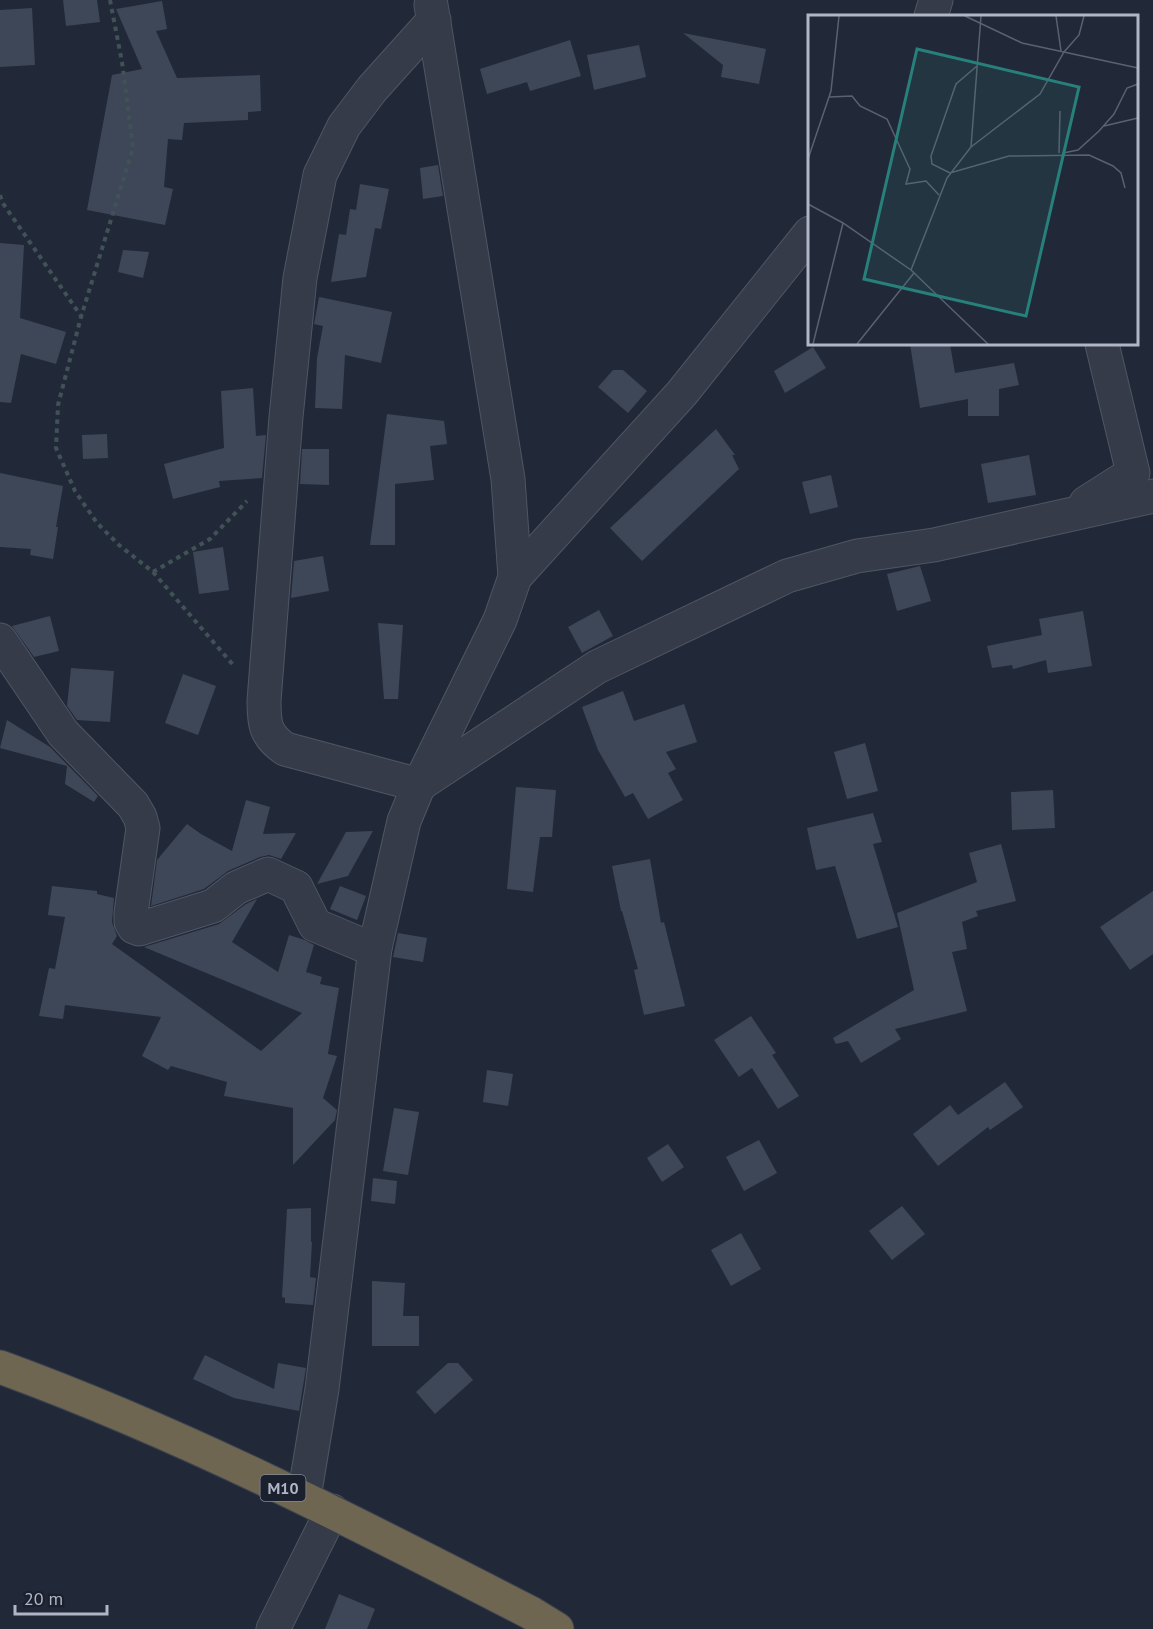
<svg xmlns="http://www.w3.org/2000/svg" width="1153" height="1629" viewBox="0 0 1153 1629" font-family="'PT Sans',sans-serif">
<style>
.building{fill:#3d4758}
.lines{fill:none;stroke-linecap:round;stroke-linejoin:round}
.street-casing{stroke:#505663;stroke-width:35}
.highway-casing{stroke:#3d4350;stroke-width:35}
.path{stroke:#415257;stroke-width:4;stroke-dasharray:4.5 4.5;stroke-linecap:butt}
.street{stroke:#353b49;stroke-width:33}
.highway{stroke:#6f6652;stroke-width:33}
.labels{text-anchor:middle;dominant-baseline:central;stroke-width:4.5;stroke-linejoin:round;paint-order:stroke}
.shield{fill:#1a202d;stroke:#838997;stroke-width:1.5}
.shield-label{font-size:16px;font-weight:bold;fill:#b0b6c5}
.inset-road{fill:none;stroke:#5a6170;stroke-width:1.5}
.view{fill:#27807b;fill-opacity:0.15;stroke:#27807b;stroke-width:3}
.inset-edge{fill:none;stroke:#b0b6c5;stroke-width:3}
</style>
<rect width="100%" height="100%" fill="#212938"/>
<g class="building">
<path d="M63 0H97L100 22 66 26Z"/>
<path d="M162 1 167 29 156 31 177 78 260 75 261 111 248 112V120L184 123 182 140 168 139 164 187 173 189 165 225 87 210 112 75 142 69 116 9Z"/>
<path d="M32 8 35 65 0 67V10Z"/>
<path d="M683 33 766 49 759 84 721 77 723 65Z"/>
<path d="M570 40 581 76 530 91 527 82 487 94 480 69Z"/>
<path d="M639 45 646 77 594 90 587 55Z"/>
<path d="M438 165 443 196 423 199 420 168Z"/>
<path d="M360 184 389 189 381 229 375 228 366 277 331 282 339 234 346 235 350 209 356 210Z"/>
<path d="M0 243 24 245 20 318 66 332 56 364 21 354 11 403 0 402Z"/>
<path d="M123 250 149 252 143 278 118 272Z"/>
<path d="M319 297 392 312 381 363 345 355 342 409 315 408 317 358 323 326 314 324Z"/>
<path d="M910 344H950L955 373 1014 363 1019 385 999 389V416H968V399L920 408Z"/>
<path d="M813 347 826 368 785 393 774 371Z"/>
<path d="M613 370H623L647 391 628 413 598 387Z"/>
<path d="M253 388 256 436 266 435 262 478 219 481 220 487 173 499 164 464 224 448 221 391Z"/>
<path d="M387 414 444 421 447 444 430 446 434 480 395 484V545H370Z"/>
<path d="M716 429 735 455H732L739 469 642 561 610 528Z"/>
<path d="M107 434 108 458 83 459 82 435Z"/>
<path d="M302 449H329V485L300 484Z"/>
<path d="M1029 455 1036 495 988 503 981 464Z"/>
<path d="M0 473 63 486 56 527H58L53 559 30 555 31 549 0 547Z"/>
<path d="M831 475 838 507 810 514 802 482Z"/>
<path d="M223 547 229 590 199 594 193 552Z"/>
<path d="M323 556 329 591 291 598 294 561Z"/>
<path d="M920 566 931 601 897 611 887 574Z"/>
<path d="M599 610 613 636 582 653 568 627Z"/>
<path d="M1083 611 1092 666 1048 673 1046 660 1013 669 1012 665 992 668 987 646 1042 635 1039 619Z"/>
<path d="M50 616 59 651 34 657 12 626Z"/>
<path d="M378 623 403 625 398 699H384Z"/>
<path d="M71 668 114 671 110 722 77 720 67 706Z"/>
<path d="M183 674 216 686 198 735 165 723Z"/>
<path d="M623 691 634 721 684 704 697 742 666 752 676 769 668 773 683 800 648 819 633 793 625 797 598 750 582 707Z"/>
<path d="M7 720 50 747 98 796 94 802 65 784 67 766 0 748Z"/>
<path d="M865 743 878 791 847 799 834 752Z"/>
<path d="M516 787 556 790 552 837H540L533 892 507 889Z"/>
<path d="M1053 790 1055 828 1012 830 1011 792Z"/>
<path d="M246 800 270 807 263 834 296 833 281 859 269 855 260 857 228 871 204 889 151 906 157 860 187 824 201 834 232 851Z"/>
<path d="M873 813 882 842 873 844 898 927 857 939 835 866 816 870 807 828Z"/>
<path d="M373 831 348 876 317 884 346 832Z"/>
<path d="M1001 844 1016 901 976 911 978 916 962 922 967 949 952 952 967 1011 895 1029 901 1039 861 1063 848 1041 836 1044 833 1038 914 990 897 913 977 882 969 853Z"/>
<path d="M650 859 661 923 664 922 685 1006 644 1015 634 970 638 969 622 911H621L612 866Z"/>
<path d="M52 886 97 891V894L114 898 112 922 117 936 112 944 261 1051 302 1013 144 947 219 924 246 904 257 899 232 942 278 972 289 935 305 940 314 945 306 972 322 977 320 984 339 988 328 1054 337 1056 323 1098 337 1110 335 1120 293 1165V1108L224 1096 227 1082 171 1066 168 1070 142 1056 161 1017 65 1005 63 1019 39 1016 49 968 55 969 65 917 48 915Z"/>
<path d="M340 886 366 896 357 920 330 909Z"/>
<path d="M1153 891V954L1130 970 1100 927Z"/>
<path d="M398 933 427 938 423 962 393 957Z"/>
<path d="M751 1016 776 1053 772 1055 799 1096 778 1109 752 1068 739 1077 714 1040Z"/>
<path d="M487 1070 513 1074 508 1106 483 1102Z"/>
<path d="M1005 1082 1023 1107 990 1130 988 1127 938 1166 913 1134 950 1105 958 1115Z"/>
<path d="M394 1108 419 1112 408 1175 383 1171Z"/>
<path d="M759 1140 777 1173 744 1191 726 1157Z"/>
<path d="M668 1144 684 1167 662 1182 647 1158Z"/>
<path d="M373 1178 397 1181 395 1204 371 1201Z"/>
<path d="M902 1206 925 1234 892 1260 869 1231Z"/>
<path d="M311 1208V1242H312L310 1277 316 1278 313 1305 285 1303V1298L282 1297 287 1209Z"/>
<path d="M741 1233 761 1269 731 1286 711 1250Z"/>
<path d="M372 1281 405 1283 403 1316H419V1346H372Z"/>
<path d="M205 1355 274 1389 278 1363 306 1368 299 1411 234 1398 193 1379Z"/>
<path d="M448 1363H458L473 1380 435 1414 416 1392Z"/>
<path d="M339 1594 375 1609 367 1629H325Z"/>
</g>
<g class="lines">
<g class="street-casing">
<g id="street">
<path d="M931 16 936 0"/>
<path d="M434 20 372 89 344 126 320 175 300 278 286 417 264 701C264 724 265 735 285 749L419 785 597 667 787 576 857 556 934 545 1153 496"/>
<path d="M1086 503 1133 473 1102 344"/>
<path d="M515 577 682 393 810 233"/>
<path d="M0 640 63 733 133 805 140 817 143 828 131 913V922L134 927 139 929 213 906 236 888 268 874 296 887 315 925 360 944 375 948"/>
<path d="M304 1497 322 1389 375 948 404 821 419 785 500 620 515 577 508 479 431 5"/>
<path d="M273 1629 332 1511"/>
</g>
</g>
<g class="highway-casing">
<path id="highway" d="M0 1367C184 1434 358 1524 531 1613L557 1629"/>
</g>
<g class="path">
<path d="M110 0 122 62 133 148 81 317 58 405 56 448 75 491 97 523 119 545 153 572 210 539 247 501"/>
<path d="M0 195 2 202 81 316"/>
<path d="M153 572 234 666"/>
</g>
<use href="#street" class="street"/>
<use href="#highway" class="highway"/>
</g>
<g class="labels">
<rect class="shield" x="260.5" y="1475" width="45" height="26" rx="4.5"/>
<g class="shield-label">
<text x="283" y="1488">M10</text>
</g>
</g>
<g transform="translate(808 15)">
<rect width="330" height="330" fill="#212938"/>
<path class="inset-road" d="M157 1 214 28 330 53M248 1 253 36M169 51 148 69 123 141 124 149 142 158 201 141 281 140 305 151 313 158 317 173M21 82 44 81 52 91 79 104 102 154 98 169 118 166 131 180M296 111 330 103M163 132 232 79 256 37 271 20 276 1M251 138 252 96M255 138 270 135 291 116 306 99 319 73 330 69M0 144 23 76 31 1M0 189 35 208 103 255 180 329M103 255 139 163 163 132 173 1M5 329 35 208M49 329 106 258"/>
<path class="view" d="M109 34 271 72 218 301 56 264Z"/>
<rect width="330" height="330" class="inset-edge"/>
</g>
<path d="M15 1605v9h92v-9" fill="none" stroke="#b0b6c5" stroke-width="3"/>
<text x="24" y="1605" font-size="18" fill="#b0b6c5" stroke="#1a202d" stroke-width="4.5" paint-order="stroke">20 m</text>
</svg>
